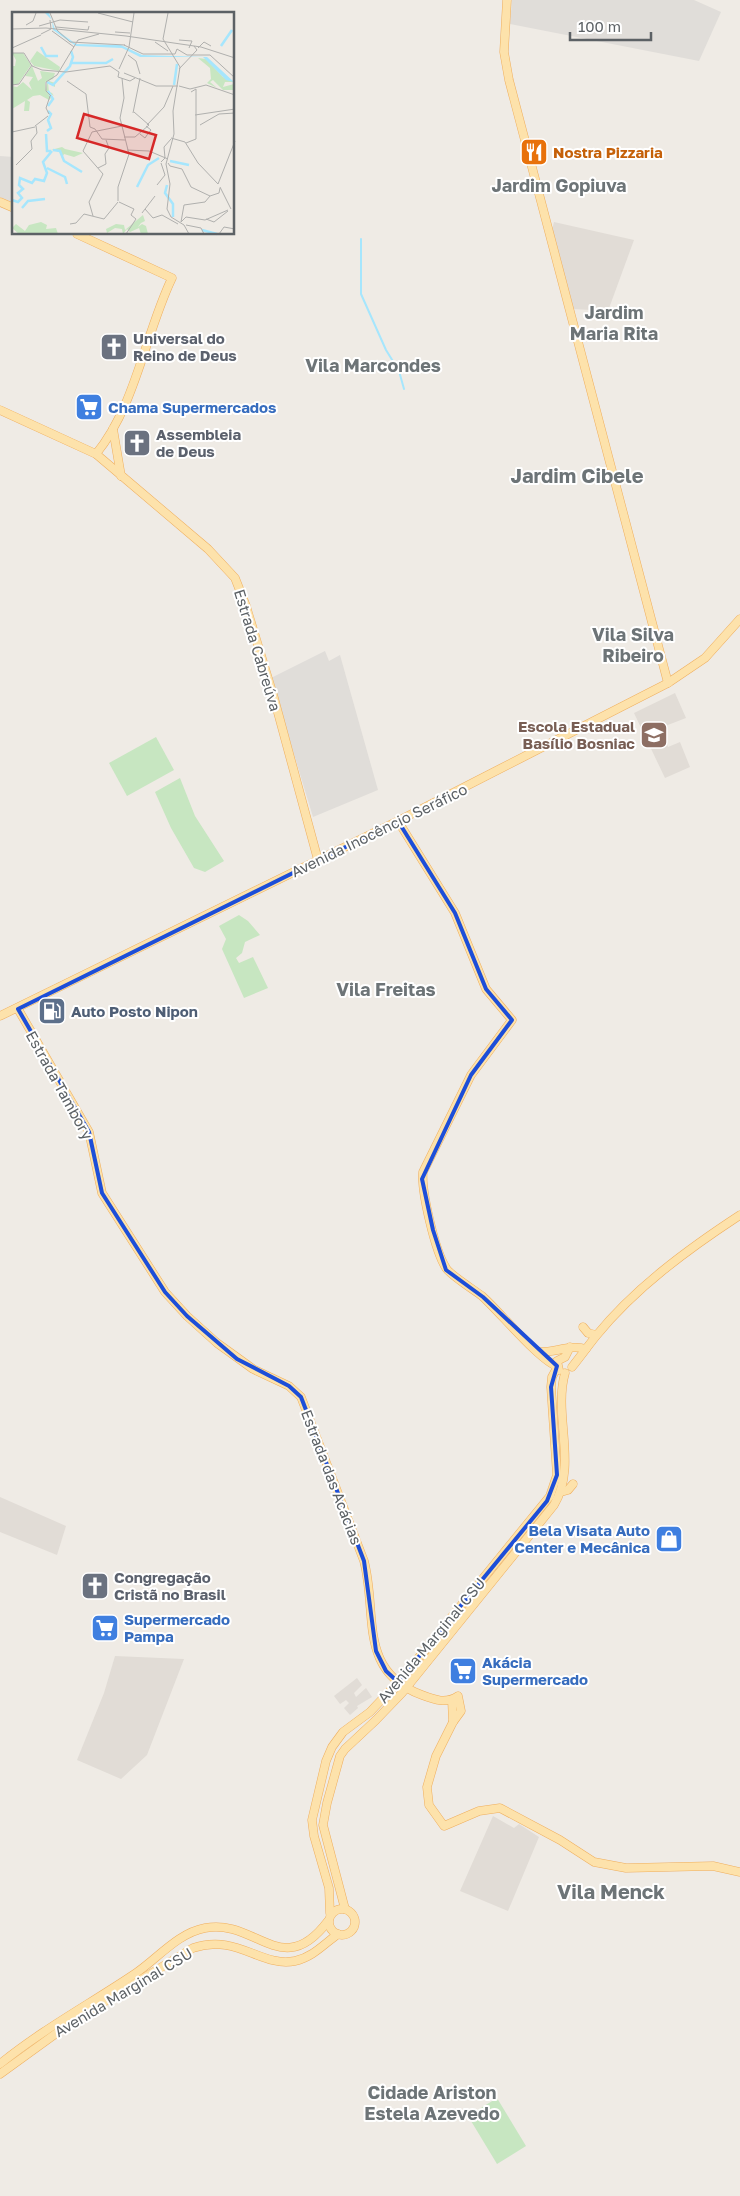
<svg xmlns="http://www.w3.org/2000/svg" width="740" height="2196" viewBox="0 0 740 2196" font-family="'Golos Text',sans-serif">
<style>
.industrial{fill:#e0ddd9}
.education{fill:#e1dcd6}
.green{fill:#c7e6c1}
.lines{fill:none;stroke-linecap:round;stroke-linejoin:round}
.stream{stroke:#a6e6fd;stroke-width:2}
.major-casing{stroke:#efae5d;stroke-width:9}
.major{stroke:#fde2ab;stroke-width:8}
.marked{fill:none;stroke:#1d4ed8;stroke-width:4;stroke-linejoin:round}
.labels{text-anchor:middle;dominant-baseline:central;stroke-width:4;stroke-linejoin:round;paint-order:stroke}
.food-label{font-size:15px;font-weight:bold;fill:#c56008;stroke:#fff;text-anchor:start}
.worship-label{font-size:15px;font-weight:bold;fill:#5b616d;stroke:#fff;text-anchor:start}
.shop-label{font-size:15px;font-weight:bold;fill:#366cbe;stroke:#fff;text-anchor:start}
.street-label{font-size:15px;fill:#5c6165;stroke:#fff}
.education-label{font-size:15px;font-weight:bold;fill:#785e54;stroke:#fff;text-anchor:end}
.service-label{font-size:15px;font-weight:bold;fill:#4e5e75;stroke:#fff;text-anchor:start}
.quarter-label{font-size:18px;font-weight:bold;fill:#6d7477;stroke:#fff}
.district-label{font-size:20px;font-weight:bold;fill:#6d7477;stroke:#fff}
.inset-river{fill:none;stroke:#a6e6fd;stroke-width:2.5}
.inset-road{fill:none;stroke:#b0b0ae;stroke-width:1}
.view{fill:#d62828;fill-opacity:0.15;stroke:#d62828;stroke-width:2.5}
.inset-edge{fill:none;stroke:#5c6165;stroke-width:2.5}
</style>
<rect width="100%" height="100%" fill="#efebe5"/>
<g class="industrial">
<path d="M512 0H694L721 12 699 61 510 24Z"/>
<path d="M0 156 14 157V203L0 197Z"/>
<path d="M325 651 329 661 340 655 378 790 313 817 271 678Z"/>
</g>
<g class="education">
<path d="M554 222 634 240 608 311 573 309 552 230Z"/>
<path d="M675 693 686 718 660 728 668 747 680 742 690 767 665 778 634 713Z"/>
<path d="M0 1497 66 1526 57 1555 0 1532Z"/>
<path d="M115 1656 184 1659 147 1755 121 1779 77 1760 104 1693Z"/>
<path d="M357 1678 362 1685 354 1693 356 1697 366 1688 372 1697 357 1706 358 1708 350 1715 344 1708 349 1703 346 1700 340 1704 334 1696Z"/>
<path d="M493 1816 514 1828 519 1824 539 1837 508 1911 460 1891Z"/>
</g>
<g class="green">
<path d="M156 737 174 770 127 796 109 763Z"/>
<path d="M180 778 195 816 224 861 205 872 194 868 171 828 155 792Z"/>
<path d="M239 915 248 921 260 935 245 942 242 953 236 958 239 963 253 957 268 988 244 998 222 949 226 939 219 926Z"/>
<path d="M497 2098 526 2146 497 2164 468 2116Z"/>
</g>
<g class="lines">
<path class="stream" d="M361 239V294L386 350 399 371 404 389"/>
<g class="major-casing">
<g id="major">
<path d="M507 0 504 52 509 80 668 683"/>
<path d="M0 202 14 208"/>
<path d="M77 234 172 278C145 334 136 405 96 454"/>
<path d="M0 410 96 454 208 549 235 578 246 606 274 698 318 860"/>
<path d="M113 429 121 476"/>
<path d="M398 821 455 913 486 989 512 1020 471 1075 423 1172C421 1191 435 1251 446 1268 449 1274 474 1290 482 1296 498 1310 541 1362 557 1366"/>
<path d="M18 1009 89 1132 102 1193 165 1292 187 1316 217 1343 253 1369 289 1386 301 1397 364 1561C378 1614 357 1671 422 1695 435 1700 446 1704 458 1696L461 1711 453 1722 436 1756 427 1787 429 1805 444 1826 479 1811 500 1808 560 1840 594 1862 626 1868 713 1866 740 1872"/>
<path d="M0 1016 398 821 668 683 705 658 740 619"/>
<path d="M583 1327 588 1333 596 1335"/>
<path d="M538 1352C555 1353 570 1344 586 1349"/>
<path d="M572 1367C580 1357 588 1346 596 1336 635 1288 688 1249 740 1215"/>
<path d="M559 1370 557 1361 565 1357 570 1347"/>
<path d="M561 1492 568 1490 573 1484"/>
<path d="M452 1700 453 1722"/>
<circle cx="342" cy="1922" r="13"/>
<path d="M345 1909 323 1825 327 1803 340 1756 345 1749 376 1720 402 1693 554 1505C578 1465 553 1415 565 1373"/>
<path d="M330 1913 329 1888 314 1836 312 1820 326 1761 332 1747 343 1732 370 1712 402 1678 550 1496 557 1475 551 1387 552 1377 557 1368"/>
<path d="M0 2064C43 2029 90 2004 136 1973 158 1958 178 1933 205 1928 256 1918 282 1982 328 1921"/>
<path d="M0 2074 76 2019 193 1948C237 1933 261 1968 295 1961 313 1957 324 1944 338 1934"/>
</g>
</g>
<use href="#major" class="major"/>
</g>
<path class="marked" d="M398 821 455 913 486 989 512 1020 471 1075 422 1179 433 1230 446 1270 483 1297 557 1366 551 1387 557 1475 547 1501 398 1682 386 1671 376 1651 364 1561 301 1397 289 1386 237 1359 187 1316 165 1292 102 1193 89 1132 18 1009Z"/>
<defs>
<g id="restaurant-square" transform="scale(1.4375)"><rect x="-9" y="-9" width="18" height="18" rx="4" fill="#e8710a" stroke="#fff"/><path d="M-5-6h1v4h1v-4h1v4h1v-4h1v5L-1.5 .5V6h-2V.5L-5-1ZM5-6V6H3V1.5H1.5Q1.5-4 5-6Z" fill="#fff"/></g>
<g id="church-square" transform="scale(1.4375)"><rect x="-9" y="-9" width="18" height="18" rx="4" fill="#6b7280" stroke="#fff"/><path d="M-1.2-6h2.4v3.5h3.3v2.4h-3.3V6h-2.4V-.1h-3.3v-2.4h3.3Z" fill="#fff"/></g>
<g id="supermarket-square" transform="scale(1.4375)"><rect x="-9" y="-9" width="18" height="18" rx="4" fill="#3f7fe0" stroke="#fff"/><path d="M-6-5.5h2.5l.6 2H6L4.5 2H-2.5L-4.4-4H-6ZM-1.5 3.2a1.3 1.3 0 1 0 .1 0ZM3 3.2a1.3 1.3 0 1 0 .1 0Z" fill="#fff"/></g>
<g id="school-square" transform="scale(1.4375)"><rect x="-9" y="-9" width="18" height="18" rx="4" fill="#8d6e63" stroke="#fff"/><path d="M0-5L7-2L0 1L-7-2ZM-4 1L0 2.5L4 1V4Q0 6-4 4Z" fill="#fff"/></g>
<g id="fuel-square" transform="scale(1.4375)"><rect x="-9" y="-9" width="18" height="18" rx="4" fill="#5c6f8a" stroke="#fff"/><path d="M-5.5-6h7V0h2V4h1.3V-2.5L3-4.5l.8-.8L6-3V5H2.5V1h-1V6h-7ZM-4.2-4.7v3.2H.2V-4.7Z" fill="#fff"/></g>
<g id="shop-square" transform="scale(1.4375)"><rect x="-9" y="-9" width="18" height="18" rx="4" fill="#3f7fe0" stroke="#fff"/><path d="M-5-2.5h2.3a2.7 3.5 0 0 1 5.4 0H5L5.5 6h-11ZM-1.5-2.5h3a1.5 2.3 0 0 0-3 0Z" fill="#fff"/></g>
</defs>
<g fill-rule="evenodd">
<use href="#restaurant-square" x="534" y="152"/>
<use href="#church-square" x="114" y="347"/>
<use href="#supermarket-square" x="89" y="407"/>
<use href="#church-square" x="137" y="443"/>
<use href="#school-square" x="654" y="735"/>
<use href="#fuel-square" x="52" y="1011"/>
<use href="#shop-square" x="669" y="1539"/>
<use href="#church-square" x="95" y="1586"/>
<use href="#supermarket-square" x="105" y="1628"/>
<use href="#supermarket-square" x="463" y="1671"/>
</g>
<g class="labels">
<g class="food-label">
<text x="553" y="152">Nostra Pizzaria</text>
</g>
<g class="worship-label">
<text x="133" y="338">Universal do<tspan x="133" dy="17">Reino de Deus</tspan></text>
<text x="156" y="434">Assembleia<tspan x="156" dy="17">de Deus</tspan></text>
<text x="114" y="1577">Congregação<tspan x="114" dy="17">Cristã no Brasil</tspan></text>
</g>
<g class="shop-label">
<text x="108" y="407">Chama Supermercados</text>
<text x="650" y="1530" text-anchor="end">Bela Visata Auto<tspan x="650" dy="17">Center e Mecânica</tspan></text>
<text x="124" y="1619">Supermercado<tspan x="124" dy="17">Pampa</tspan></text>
<text x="482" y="1662">Akácia<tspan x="482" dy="17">Supermercado</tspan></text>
</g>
<g class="street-label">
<text transform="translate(258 650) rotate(73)">Estrada Cabreúva</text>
<text transform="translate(379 830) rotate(-26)">Avenida Inocêncio Seráfico</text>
<text transform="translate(60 1085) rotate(61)">Estrada Tambory</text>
<text transform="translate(332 1477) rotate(69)">Estrada das Acácias</text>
<text transform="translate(431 1640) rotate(-50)">Avenida Marginal CSU</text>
<text transform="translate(123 1992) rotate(-31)">Avenida Marginal CSU</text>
</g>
<g class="education-label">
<text x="635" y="726">Escola Estadual<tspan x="635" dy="17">Basílio Bosniac</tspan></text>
</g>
<g class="service-label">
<text x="71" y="1011">Auto Posto Nipon</text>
</g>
<g class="quarter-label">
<text x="559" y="185">Jardim Gopiuva</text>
<text x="614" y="312">Jardim<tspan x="614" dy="21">Maria Rita</tspan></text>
<text x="373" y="365">Vila Marcondes</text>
<text x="633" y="634">Vila Silva<tspan x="633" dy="21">Ribeiro</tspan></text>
<text x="386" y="989">Vila Freitas</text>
<text x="432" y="2092">Cidade Ariston<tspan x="432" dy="21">Estela Azevedo</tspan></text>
</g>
<g class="district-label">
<text x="577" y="475">Jardim Cibele</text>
<text x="611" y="1891">Vila Menck</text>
</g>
</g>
<g transform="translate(12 12)">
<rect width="222" height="222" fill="#efebe5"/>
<path d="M25 39 48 55 47 59 22 54 18 49ZM0 41H11L19 53 6 72 0 73V54H3L4 48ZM186 46 194 47 211 65 222 70H213L211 75 222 72V78H211L201 68 198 70 205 76 195 71 199 67 198 56ZM20 54 26 69 30 66 28 59 43 61 41 67 33 70 34 79 38 84 34 78 35 71 37 69 43 71V75L36 71 37 80 40 81 42 84 38 81 40 85 37 88 28 83 21 84 15 88 18 90 17 99H12L13 89 0 97V74L5 75 11 70 20 78 17 71 21 65 13 64ZM50 135 53 137 71 141 62 145 52 142 50 146 47 139 39 138ZM131 203 133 209 129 211 126 215 130 212 134 214 136 222H129L127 216 118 220 115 217 111 222 110 217 103 216 95 221 94 217 104 212 112 213 113 218ZM29 210 35 213 34 217 44 216 46 222H7L0 216 4 212 13 219 17 213Z" fill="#c7e6c1"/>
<path d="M33 1H37L43 17 64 32 109 33 130 43 195 45 222 70 214 68 191 45H128L110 36 64 34 41 18 40 8Z" fill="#a6e6fd"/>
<path class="inset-river" d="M209 34 220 18M29 35 34 44H46M58 51H94L101 47M35 70 41 73 58 54 61 45 59 39M162 73 165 52M36 94 41 87 36 79M35 119 39 116 36 108 39 102 36 99M34 122 35 139H39M41 138 48 139 52 149 70 160M158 149 177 153M35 156 53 165 55 172M155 173 153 181 161 192V205M125 175 136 153 147 146M0 188 6 190 10 186 6 181 11 177 7 173 8 166 20 171 23 167 32 169 35 161 31 150 40 139M10 196 16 189 33 187M190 218 205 222"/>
<path class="inset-road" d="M38 1 45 18 58 30 113 33M86 1 121 10M156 1 151 27 168 55 161 99 162 122 154 152 158 172 155 197 159 205 172 213 177 222M14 13 21 9 24 1M27 14 48 8 76 10M44 15 76 18 77 14M0 17 34 16 114 24 189 35 223 46M40 19 62 35M103 20 118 21M29 22 39 17 38 8M167 28 180 29 177 36M143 30 156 39M112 33 131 42H163L165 37 175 43H198L223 66M0 36 29 23M186 36 192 30 199 34M0 41H12L20 54 30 58 54 60 98 54 107 60 106 65 118 69 123 66M116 43 124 49 128 62M107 57 117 35 122 1M167 57 185 38 182 34M112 61 144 74H166M55 69 74 82 78 115M0 73 7 72 20 53M167 74 178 77 194 73 223 83M39 84 34 79V70L45 63 66 28 87 22M122 100 137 113M121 101 128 66M37 102 34 96 38 84M183 103 223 97M135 113 152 95 161 74M188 113 207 102 223 101M23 114 36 104M78 115 83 117 90 127 113 128M0 120 23 115M128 122 133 126 135 123 139 118 134 114M112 125H123L137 113M159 126 173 130 186 151 206 172M174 131 184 127V77L179 80M115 138 137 139 156 147M71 139 91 162 77 190 81 204M71 139 80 120 110 114M149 150 153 146 152 135 159 127M156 151 158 154 170 157 179 175 198 184M4 153 20 137 19 129 25 121 24 114M86 156 94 152 93 142 97 136 94 128M206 172 223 129M145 173 153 163 149 151M208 175 219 197M106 189V175L117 142 108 106 112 86 110 66M107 190 122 197 119 203 124 207M133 197 141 206 150 203 166 212M130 201 143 184M194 207 202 210 216 199M169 210 172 193 193 190 198 184 207 181 208 176M169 210 174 205 193 208 216 198M58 212 64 211 72 202 92 207 106 190M174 213 189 216 192 222M114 222 124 207M207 222 212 215 223 217"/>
<path class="view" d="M72 102 144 123 137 147 65 126Z"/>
<rect width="222" height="222" class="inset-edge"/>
</g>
<path d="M570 32v8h81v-8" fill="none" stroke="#5c6165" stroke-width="2.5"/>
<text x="578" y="32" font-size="15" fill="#5c6165" stroke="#ffffff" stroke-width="4" paint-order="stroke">100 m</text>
</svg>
